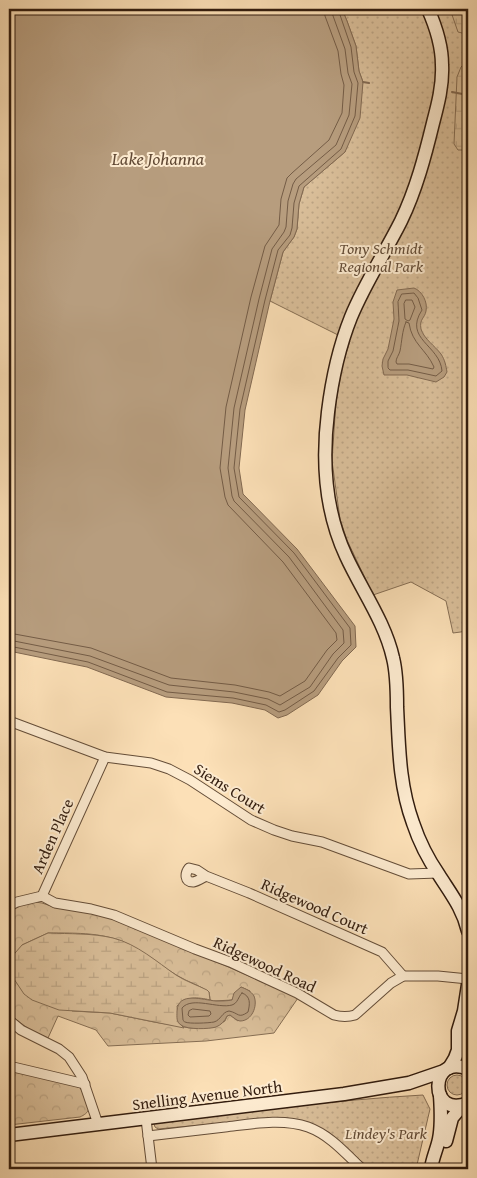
<svg xmlns="http://www.w3.org/2000/svg" width="477" height="1178" viewBox="0 0 477 1178" font-family="'Gentium Book Plus',serif">
<style>
.grass{fill:url(#grass-dots);stroke:#866e54}
.forest{fill:url(#forest-crowns);stroke:#866e54;fill-rule:evenodd}
.wetland{fill:url(#wetland-marsh);stroke:#866e54}
.water{fill:#b79d7e;stroke:#826951}
.lines{fill:none;stroke-linecap:round;stroke-linejoin:round}
.shore{stroke:#745c46;stroke-width:1}
.stream{stroke:#826951;stroke-width:2}
.street-casing{stroke:#644d38;stroke-width:11}
.secondary-casing{stroke:#321c0e;stroke-width:15}
.street{stroke:#fdebd0;stroke-width:9}
.secondary{stroke:#fdebd0;stroke-width:12}
.labels{text-anchor:middle;dominant-baseline:central;stroke-width:4;stroke-linejoin:round;paint-order:stroke}
.park-label{font-size:16px;font-style:italic;fill:#644d38;stroke:#fdebd0}
.street-label{font-size:16px;fill:#321c0e;stroke:#fdebd0}
.water-label{font-size:18px;font-style:italic;fill:#614935;stroke:#fdebd0}
</style>
<defs>
<pattern id="grass-dots" width="8" height="8" patternUnits="userSpaceOnUse" patternTransform="scale(1.25)"><rect width="8" height="8" fill="#dabf9a"/><path d="M2 2h.1M6 6h.1" fill="none" stroke="#bca484" stroke-width="1.8" stroke-linecap="round"/></pattern>
<pattern id="forest-crowns" width="20" height="18" patternUnits="userSpaceOnUse" patternTransform="scale(1.25)"><rect width="20" height="18" fill="#dabf9a"/><path d="M2 6a3 3 0 1 1 6 0M12 15a3 3 0 1 1 6 0" fill="none" stroke="#bca484"/></pattern>
<pattern id="wetland-marsh" width="20" height="14" patternUnits="userSpaceOnUse" patternTransform="scale(1.25)"><rect width="20" height="14" fill="#dabf9a"/><path d="M1 5h8M5 5V1M11 12h8M15 12V8" fill="none" stroke="#bca484"/></pattern>
</defs>
<rect width="100%" height="100%" fill="#fce0b7"/>
<filter id="stains"><feTurbulence type="fractalNoise" baseFrequency=".004" numOctaves="4"/><feColorMatrix values="0 0 0 0 .2 0 0 0 0 .09 0 0 0 0 .02 0 0 0 .5 -.17"/></filter>
<radialGradient id="worn" r=".72"><stop offset=".6" stop-color="#630" stop-opacity="0"/><stop offset="1" stop-color="#630" stop-opacity=".3"/></radialGradient>
<g class="grass">
<path d="M342 9H468V631L453 633 446 601 411 582 373 595 347 540 340 519 332 461 336 401 343 363 350 341 270 301 283 252 294 237 297 229 299 204 304 187 345 152 363 82 359 71 356 46 347 21Z"/>
<circle cx="457" cy="1085" r="10"/>
<path d="M423 1095 430 1109 416 1169H370L330 1133 314 1125 297 1120 286 1118 254 1120 158 1129 155 1127 154 1124 156 1122C245 1112 334 1100 423 1095Z"/>
</g>
<g class="forest">
<path d="M35 902 42 903 57 908 82 911 105 916 224 965 298 998 274 1033 206 1041 108 1046 96 1030 58 1016 48 1038 30 1030 9 1014V911L22 904ZM48 933C76 933 107 932 132 946 148 955 162 967 178 976 188 982 199 985 209 992L210 1000 214 1001 232 1000 241 987 250 991 238 1021 230 1015 227 1016 225 1021 215 1027 190 1028 154 1022 110 1013 72 1011 22 945Z"/>
<path d="M14 1071 78 1086C82 1089 89 1103 89 1108 88 1113 84 1115 80 1117L9 1125V1100Z"/>
</g>
<g class="wetland">
<path d="M450 9H468V30L462 33 458 32Z"/>
<path d="M468 60V147L463 150H458L454 144 457 77 461 67Z"/>
<path d="M48 933C70 934 92 933 113 938 137 944 157 962 176 975 185 981 197 985 207 990L209 992 210 1000C198 997 186 996 177 1006L179 1023 184 1028 110 1013 59 1010 32 1000 24 994 12 976 9 960 22 945Z"/>
</g>
<g class="water">
<path d="M9 9H342L347 21 356 46 359 71 363 82 360 118 345 152 304 187 299 204 297 229 294 237 283 252 270 301 245 410 239 468 243 494 297 549 355 626 356 647 342 661 318 695 287 715 278 718 265 710 232 703 166 697 87 667 9 651Z"/>
<path d="M414 288C422 291 428 302 426 311 425 318 419 319 421 329 424 339 435 346 441 354 445 360 446 366 447 372L444 377 436 382 407 375H384L382 366 383 359 388 349 394 319 393 302 397 290Z"/>
<path d="M241 987C246 989 251 991 254 996 258 1006 252 1021 240 1021 237 1021 233 1017 230 1015L227 1016C225 1021 221 1025 216 1027 210 1029 187 1030 181 1025 176 1022 177 1017 177 1011 178 991 203 1000 216 1001 221 1001 227 1001 232 1000L234 993Z"/>
</g>
<g class="lines">
<g class="shore">
<path d="M402 294 414 293 418 298 422 310C403 339 440 345 442 371L436 376 408 370H390L388 368V361L393 351 399 321 398 302Z"/>
<path d="M406 300H412L415 307 410 320 408 321 405 319 404 304Z"/>
<path d="M406 322 409 323C412 344 426 349 434 367L433 369 409 364H397L396 362C396 358 399 355 400 351 402 341 402 331 406 322Z"/>
<path d="M9 633 91 648 171 678 235 685 269 692 280 696 305 681 327 650 337 640 336 633 283 562 228 505 225 497 220 468 226 407 251 297 265 246 279 225 281 199 287 178 292 173 329 140 342 113 344 85 341 74 338 51 325 16 324 9"/>
<path d="M9 640 90 656 169 685 234 692 268 699 280 705 310 687 333 654 344 643 343 630 289 557 234 501 232 496 228 468 234 408 259 299 272 249 284 232 286 227 288 201 293 184 296 179 336 145 349 115 352 84 348 73 345 49 332 13 331 9"/>
<path d="M9 646 88 662 167 692 233 698 266 705 279 712 285 710 314 691 338 658 351 645 350 628 294 553 239 497 234 468 240 409 265 300 278 250 290 235 292 228 294 203 299 186 341 149 355 116 358 83 354 72 351 47 338 9"/>
<path d="M242 993C251 996 250 1004 248 1012 238 1019 239 1013 229 1011 222 1012 221 1020 214 1022 209 1023 189 1024 185 1022 184 1022 184 1021 183 1020L182 1008C192 996 218 1009 232 1005 238 1003 238 997 242 993Z"/>
<path d="M193 1009 210 1011 211 1014 209 1016 190 1017 188 1015 189 1011Z"/>
</g>
<g class="stream">
<path d="M363 82 369 83"/>
<path d="M452 92 468 95"/>
</g>
<g class="street-casing">
<g id="street">
<path d="M9 721 105 757 151 763 169 769 190 780 251 820 274 830 292 836 322 842 409 874 438 873"/>
<path d="M206 876C202 878 198 881 193 882 184 882 185 873 189 868L197 870 206 876 249 893 382 952 403 976"/>
<path d="M42 896 55 903 91 909 114 915 195 949 230 962 297 993 334 1015C342 1017 348 1017 355 1015L391 983 403 976H438L468 979"/>
<path d="M9 906 17 902 42 896 105 757"/>
<path d="M9 1020 21 1030 59 1049 69 1057 82 1077 98 1124"/>
<path d="M9 1066 85 1084"/>
<path d="M146 1119 152 1169"/>
<path d="M148 1136C174 1133 199 1130 225 1127 251 1124 282 1118 308 1127 330 1135 346 1154 362 1169"/>
</g>
</g>
<g class="secondary-casing">
<g id="secondary">
<path d="M428 9C436 27 442 45 442 65 443 85 438 104 433 123 425 156 416 190 401 221 385 253 365 283 351 317 339 347 332 379 328 412 322 460 325 511 346 556 361 589 385 622 393 658 397 674 397 691 397 707 399 746 399 785 413 823 419 841 428 859 439 875 451 894 463 909 468 931"/>
<path d="M466 1031 467 1054 468 1059"/>
<path d="M449 1068 455 1058 458 1050V1031L464 1011 468 985"/>
<path d="M468 1069C429 1052 428 1120 468 1103"/>
<path d="M9 1135 344 1094 409 1083 444 1071"/>
<path d="M446 1141 452 1118 462 1106"/>
<path d="M431 1169C432 1159 437 1149 439 1139 442 1124 441 1110 440 1095"/>
</g>
</g>
<use href="#street" class="street"/>
<use href="#secondary" class="secondary"/>
</g>
<g class="labels">
<g class="park-label">
<text x="381" y="248">Tony Schmidt<tspan x="381" dy="18">Regional Park</tspan></text>
<text x="386" y="1133">Lindey's Park</text>
</g>
<g class="street-label">
<text transform="translate(230 788) rotate(32)">Siems Court</text>
<text transform="translate(52 836) rotate(-66)">Arden Place</text>
<text transform="translate(315 906) rotate(24)">Ridgewood Court</text>
<text transform="translate(265 964) rotate(25)">Ridgewood Road</text>
<text transform="translate(207 1095) rotate(-7)">Snelling Avenue North</text>
</g>
<g class="water-label">
<text x="158" y="158">Lake Johanna</text>
</g>
</g>
<rect width="477" height="1178" fill="none" stroke="#fce0b7" stroke-width="30"/>
<rect x="10" y="10" width="457" height="1158" fill="none" stroke="#321c0e" stroke-width="2.5"/>
<rect x="15" y="15" width="447" height="1148" fill="none" stroke="#321c0e"/>
<rect width="100%" height="100%" filter="url(#stains)"/>
<rect width="100%" height="100%" fill="url(#worn)"/>
</svg>
